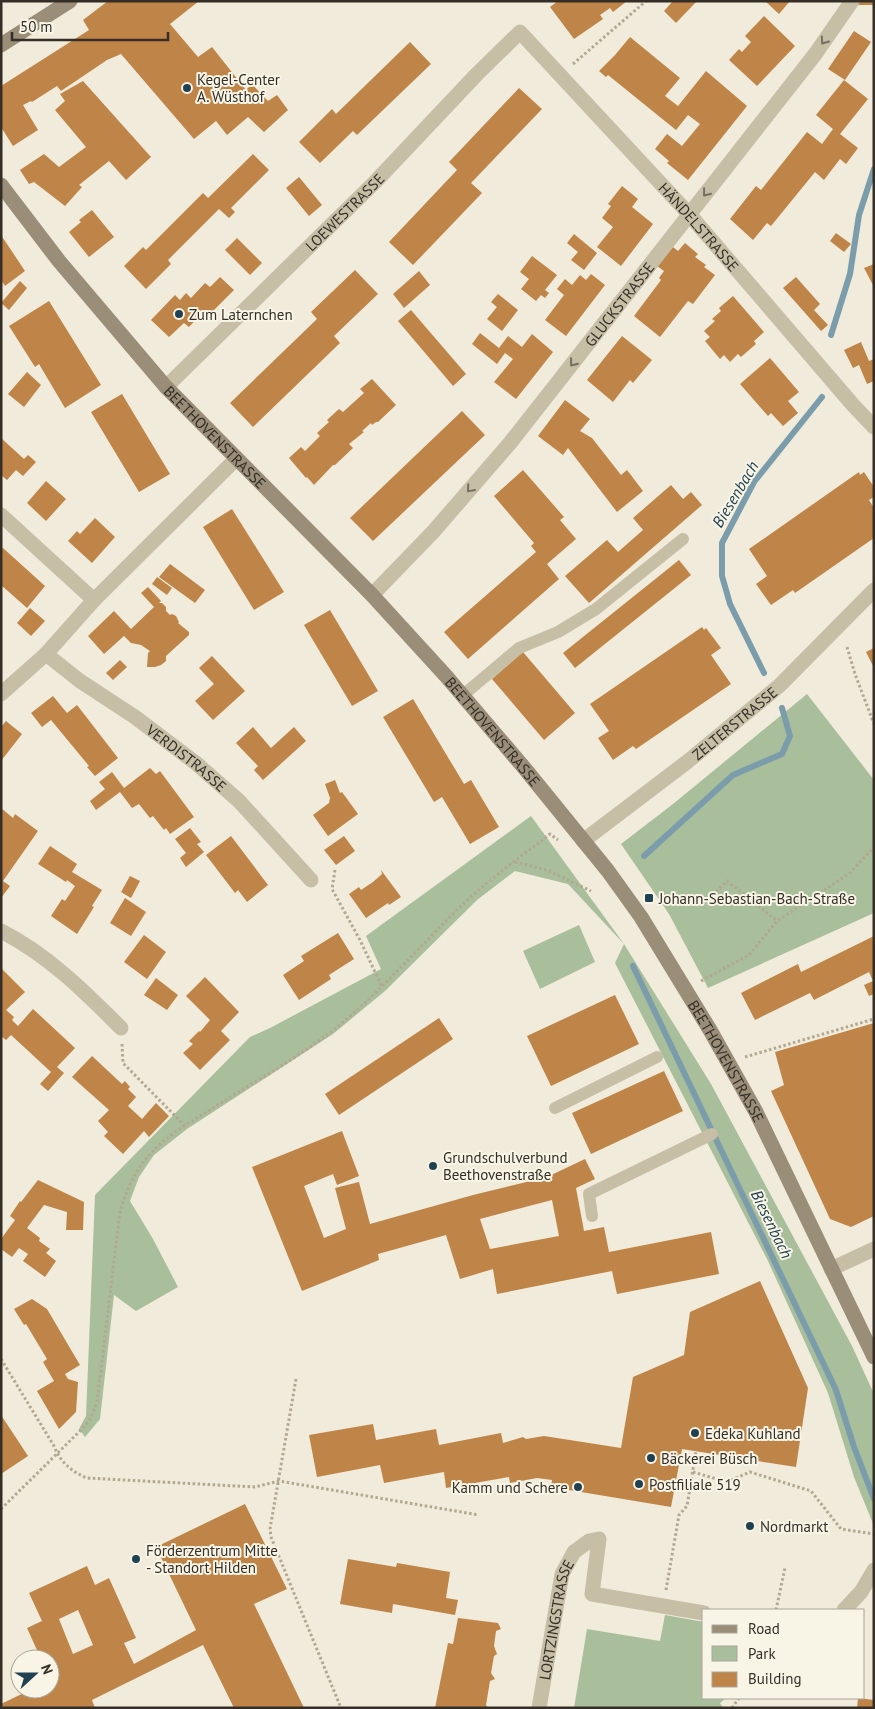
<svg xmlns="http://www.w3.org/2000/svg" width="875" height="1709" viewBox="0 0 875 1709" font-family="'PT Sans',sans-serif">
<style>
.green{fill:#a9be9b}
.lines{fill:none;stroke-linecap:round;stroke-linejoin:round}
.stream{stroke:#7a9cab;stroke-width:6}
.building{fill:#bf8548;fill-rule:evenodd}
.path{stroke:#b2a891;stroke-width:3;stroke-dasharray:2.5 2.5;stroke-linecap:butt}
.lane{stroke:#c7bea6;stroke-width:12}
.street{stroke:#c7bea6;stroke-width:15}
.secondary{stroke:#9a8e78;stroke-width:15}
.oneway{stroke:#766f60}
.poi-dot{fill:#1f4152;stroke:#f8f4e6;stroke-width:2}
.labels{text-anchor:middle;dominant-baseline:central;stroke-width:4;stroke-linejoin:round;paint-order:stroke}
.poi-label{font-size:15px;fill:#342e27;stroke:#f8f4e6;text-anchor:start}
.street-label{font-size:15px;fill:#342e27;stroke:#f8f4e6}
.water-label{font-size:16px;font-style:italic;fill:#1f4152;stroke:#f8f4e6}
</style>
<rect width="100%" height="100%" fill="#f0ebda"/>
<g class="green">
<path d="M807 694 874 780V913L708 988 669 914 621 844 673 804Z"/>
<path d="M531 816 624 944 711 1084 852 1346 874 1394V1526L854 1477 828 1393 768 1261 615 963 624 944 568 884 515 871 477 900 385 991 333 1034 187 1129 154 1155 139 1177 130 1201 153 1239 178 1287 136 1311 114 1295 100 1419 85 1437 79 1429 86 1416 95 1195 250 1037 270 1028 381 969 366 936Z"/>
<path d="M579 925 595 962 540 989 523 951Z"/>
<path d="M665 1615 704 1622V1698H726L720 1703 723 1708H574L587 1629 660 1641Z"/>
</g>
<g class="lines">
<g class="stream">
<path d="M831 335 850 274 859 215 874 169"/>
<path d="M764 673 730 604 722 576V543L754 482 822 397"/>
<path d="M644 856 733 775 782 754 790 736 782 708"/>
<path d="M633 966 836 1390 854 1447 874 1499"/>
</g>
</g>
<g class="building">
<path d="M108 1H199L170 24 198 57 212 47 246 90 252 84 268 101 277 95 288 110 264 132 248 117 227 135 216 121 194 139 121 54 107 60 61 91 57 86 32 102 31 101 23 105 38 130 13 146 1 127V86L89 30 83 20Z"/>
<path d="M558 1H627L613 12 610 8 600 15 603 19 574 39 550 7Z"/>
<path d="M673 1H697L676 23 664 11Z"/>
<path d="M765 1H790L779 14Z"/>
<path d="M858 1H874V5H855Z"/>
<path d="M764 16 795 46 757 86 729 60 739 49 742 52 751 42 745 36Z"/>
<path d="M854 31 871 42 845 80 828 69Z"/>
<path d="M630 37 680 78 665 96 678 106 706 71 747 106 688 180 667 163 669 161 655 149 667 134 682 146 700 124 688 115 676 130 608 75 606 77 599 71 615 55Z"/>
<path d="M410 42 431 64 357 135 353 131 320 163 299 142 332 109 336 114Z"/>
<path d="M844 80 868 99 840 134 858 148 846 164 840 159 824 180 815 172 771 226 767 223 753 240 730 219 756 186 761 190 807 132 822 144 833 129 816 115Z"/>
<path d="M83 81 151 157 126 180 109 161 79 185 82 187 65 206 34 182 29 184 20 170 44 154 59 167 86 147 55 110 65 101 60 94Z"/>
<path d="M519 88 542 109 471 183 482 193 413 265 389 242 457 170 449 162Z"/>
<path d="M253 154 269 170 231 208 235 212 229 218 219 209 168 260 171 264 146 289 124 266 143 247 146 250 203 193 208 198Z"/>
<path d="M299 177 322 205 309 216 286 188Z"/>
<path d="M622 186 638 199 632 207 653 224 621 266 597 247 613 227 602 218 611 206 608 204Z"/>
<path d="M92 210 114 237 89 257 69 232 81 222 79 220Z"/>
<path d="M836 233 851 244 844 252 830 241Z"/>
<path d="M574 234 597 253 584 270 571 260 578 252 567 243Z"/>
<path d="M1 235 25 271 5 286 1 280Z"/>
<path d="M237 238 262 263 250 275 225 250Z"/>
<path d="M685 243 698 254 695 257 706 265 704 267 715 275 693 304 688 301 660 337 634 316 661 280 659 278 664 271 657 266 673 247 678 251Z"/>
<path d="M532 256 557 275 545 290 549 293 545 298 541 295 536 301 521 289 529 279 520 272Z"/>
<path d="M874 264V287L864 268Z"/>
<path d="M355 270 378 294 334 336 340 343 253 427 230 403 317 319 311 312Z"/>
<path d="M419 271 430 285 404 308 393 294Z"/>
<path d="M591 274 605 285 566 336 545 320 564 295 557 289 565 279 572 285 580 275 586 280Z"/>
<path d="M220 277 234 290 208 316 203 312 189 327 184 323 169 337 151 320 175 295 180 300 186 293 191 298 205 283 210 287Z"/>
<path d="M796 277 820 304 814 310 828 325 821 331 783 288Z"/>
<path d="M20 281 27 288 9 310 1 303Z"/>
<path d="M498 294 518 310 502 331 487 319 497 307 491 302Z"/>
<path d="M733 296 764 332 754 341 756 344 741 357 738 354 730 362 724 355 720 359 705 341 710 337 704 331 715 321 712 319 721 311 719 308Z"/>
<path d="M49 301 101 385 65 408 39 364 35 367 9 326Z"/>
<path d="M411 310 466 374 453 386 398 321Z"/>
<path d="M480 333 499 348 508 336 522 347 532 334 553 352 516 399 494 382 513 359 505 353 497 364 472 344Z"/>
<path d="M622 336 652 360 633 383 630 380 613 402 587 380Z"/>
<path d="M861 342 869 361 874 359V381L867 384 859 365 853 368 844 350Z"/>
<path d="M770 358 799 392 788 401 798 413 783 426 771 413 768 416 740 384Z"/>
<path d="M27 372 41 385 24 407 8 394Z"/>
<path d="M372 379 396 405 378 422H376L372 425 371 423 362 431 364 432 349 444 353 448 335 465H333L314 485 307 477 306 478 289 458 301 447 305 451 320 436 317 433 329 422 327 420 339 409 343 412 364 393 360 389Z"/>
<path d="M122 394 170 474 139 492 91 412Z"/>
<path d="M565 400 590 419 580 431 592 438 621 475 627 470 643 491 617 512 568 448 563 455 538 436Z"/>
<path d="M462 411 485 435 373 541 350 518Z"/>
<path d="M1 438 24 459 28 455 36 462 23 476 16 470 7 480 1 475Z"/>
<path d="M523 470 564 517 560 520 576 539 547 564 559 579 468 659 444 632 536 552 531 546 534 543 494 496Z"/>
<path d="M859 472 860 475 864 472 874 487V497L869 500 874 508V538L795 593 793 590 771 605 756 584 767 576 749 549Z"/>
<path d="M46 481 66 499 46 521 27 503Z"/>
<path d="M671 485 683 499 691 492 702 505 589 603 565 576 607 540 618 552 643 530 633 518Z"/>
<path d="M232 509 284 592 254 610 203 527Z"/>
<path d="M95 518 115 537 92 563 68 541 77 531 80 534Z"/>
<path d="M3 548 45 586 27 608 1 585V550Z"/>
<path d="M679 560 691 575 575 668 563 653Z"/>
<path d="M170 564 205 590 195 603 159 577Z"/>
<path d="M157 577 172 588 167 595 152 584Z"/>
<path d="M148 587 161 601 159 603H162L166 607V611L170 615 172 614 176 616 179 622 178 623 189 632V635L166 656V661L161 665 155 667H147L148 653 150 651 141 645 131 643 124 636 104 654 88 636 114 611 131 629 154 607 141 593Z"/>
<path d="M30 608 45 621 31 636 17 623Z"/>
<path d="M330 610 378 691 352 706 304 625Z"/>
<path d="M702 627 704 630 706 628 721 648 711 655 731 684 636 749 633 746 613 760 598 738 609 731 590 704Z"/>
<path d="M874 648V668L866 652Z"/>
<path d="M523 652 575 713 544 740 492 679Z"/>
<path d="M212 656 245 691 213 720 195 701 214 684 199 668Z"/>
<path d="M120 660 127 667 113 680 106 673Z"/>
<path d="M53 696 67 713 77 705 118 758 95 776 87 767 89 766 51 720 42 727 31 713Z"/>
<path d="M413 699 464 784 471 780 499 827 470 844 442 797 434 802 383 717Z"/>
<path d="M6 721 22 734 1 761V727Z"/>
<path d="M253 727 271 748 294 727 306 741 263 780 254 770 258 766 236 743Z"/>
<path d="M150 768 156 774 160 771 194 817 170 834 166 828 164 830 153 816 150 818 139 804 132 808 120 792 96 810 90 801 105 789 99 782 112 772 124 788Z"/>
<path d="M335 780 340 793 342 792 358 814 328 836 313 815 329 803 330 798 325 784Z"/>
<path d="M1 808 13 818 15 814 38 831 3 881 10 886 1 898Z"/>
<path d="M190 828 201 842 197 844 204 852 186 867 180 858 186 853 175 839Z"/>
<path d="M231 836 268 885 247 902 238 890 235 893 206 855Z"/>
<path d="M344 836 355 851 336 865 324 850Z"/>
<path d="M50 846 77 864 72 872 102 890 92 906 94 907 77 934 51 916 62 899 65 901 75 886 67 880 66 882 38 864Z"/>
<path d="M381 870 401 897 389 905 388 903 366 918 349 894 359 887 361 890 373 882 382 874Z"/>
<path d="M130 876 140 881 131 898 121 892Z"/>
<path d="M125 898 146 912 131 936 110 923Z"/>
<path d="M338 933 354 959 329 975 331 979 299 1000 283 975 304 961 301 956Z"/>
<path d="M144 935 166 952 147 979 124 962Z"/>
<path d="M874 936V994L869 996 864 985 873 981 869 972 814 1000 810 993 755 1020 741 993 798 964 801 972Z"/>
<path d="M1 968 25 992 6 1010 14 1017 12 1020 18 1026 33 1009 75 1048 57 1067 64 1073 48 1091 40 1084 51 1072 11 1035 6 1040 1 1036Z"/>
<path d="M205 977 239 1012 221 1031 230 1040 200 1070 183 1053 193 1044 189 1041 199 1031 200 1032 210 1020 186 996Z"/>
<path d="M156 978 178 995 167 1010 144 995Z"/>
<path d="M615 995 639 1044 551 1086 527 1036Z"/>
<path d="M439 1018 453 1039 339 1115 325 1094Z"/>
<path d="M874 1023V1216L851 1227 830 1219 771 1091 784 1085 775 1052Z"/>
<path d="M92 1056 122 1084 125 1081 130 1087 128 1089 136 1097 128 1106 142 1119 156 1103 169 1116 149 1137 144 1131 123 1154 104 1136 108 1132 98 1121 109 1110 72 1077Z"/>
<path d="M664 1071 683 1111 591 1154 572 1113Z"/>
<path d="M342 1131 359 1176 337 1185 333 1174 304 1186 324 1238 346 1229 335 1188 359 1182 370 1224 473 1195 547 1177 585 1159 595 1179 576 1188 584 1231 604 1227 609 1252 711 1232 719 1274 617 1294 612 1271 497 1294 493 1269 460 1279 446 1235 378 1254 379 1260 302 1291 252 1167ZM552 1200 559 1236 490 1249 480 1219Z"/>
<path d="M38 1180 84 1202 83 1230H66L67 1212 44 1205 27 1228 40 1238 39 1241 50 1249 46 1253 56 1261 45 1277 23 1261 28 1254 19 1248 12 1257 1 1249V1239L15 1220 10 1216 20 1201 21 1202Z"/>
<path d="M760 1281 808 1388 796 1467 682 1449 671 1507 551 1487 552 1480 537 1478 510 1483 509 1477 446 1488 444 1472 384 1483 380 1465 317 1477 309 1435 373 1424 376 1440 436 1429 439 1445 501 1433 503 1443 523 1437 526 1439 544 1436 621 1448 633 1377 684 1355 690 1312Z"/>
<path d="M32 1299 47 1309 80 1365 65 1374 68 1379 78 1382 76 1412 59 1429 37 1391 54 1381 43 1362 47 1359 26 1324 24 1325 14 1309Z"/>
<path d="M1 1415 28 1456 1 1474Z"/>
<path d="M245 1504 287 1589 254 1604 304 1708H234L203 1645 92 1700 95 1708H1V1704L32 1689H50V1659H41L27 1628 42 1621 29 1593 87 1566 95 1585 109 1578 136 1638 124 1643 134 1664 196 1630 156 1547ZM78 1610 93 1645 73 1654 59 1619Z"/>
<path d="M348 1559 396 1567 397 1563 450 1572 446 1598 458 1600 455 1615 393 1604 392 1613 340 1604Z"/>
<path d="M458 1618 498 1623 501 1629 496 1631 494 1646 497 1654 494 1656 491 1673 495 1679 490 1681 486 1705 488 1708H435L448 1643 453 1644Z"/>
<path d="M858 1698 874 1700V1708H857Z"/>
</g>
<g class="lines">
<g class="path">
<path d="M573 64 646 1"/>
<path d="M847 647 855 674 874 724"/>
<path d="M515 862 547 870 591 891"/>
<path d="M335 870 332 889 360 940 382 987"/>
<path d="M702 906 727 881 777 921"/>
<path d="M701 981 749 955 777 921 850 873 874 847"/>
<path d="M122 1044 123 1063 185 1126"/>
<path d="M745 1057 874 1019"/>
<path d="M1 1359 54 1446C60 1462 72 1472 87 1478L255 1487 279 1481 479 1515"/>
<path d="M296 1379 270 1529 271 1537 341 1708"/>
<path d="M693 1472 727 1482 750 1472 811 1491 841 1529 874 1534"/>
<path d="M1 1509 80 1431 91 1418 97 1402 120 1212C126 1190 136 1169 152 1152 169 1134 192 1121 213 1108 252 1083 294 1060 331 1032 378 995 416 950 459 908 487 881 519 858 550 834L558 840"/>
<path d="M666 1590 679 1515 687 1506 696 1451"/>
<path d="M776 1610 785 1568"/>
<path d="M732 1708 739 1698"/>
</g>
<g class="lane">
<path d="M462 696 519 648 558 632 596 609 683 539"/>
<path d="M555 1108 657 1057"/>
<path d="M592 1216 589 1194 712 1134"/>
</g>
<g class="street">
<path id="s1" d="M166 387 375 182 477 74 520 32 689 214 853 405 874 427"/>
<path d="M1 515 94 600"/>
<path id="s2" d="M372 595 433 532 510 443 816 53 852 1"/>
<path id="s3" d="M46 654 80 681 135 717 197 764 239 801 311 880"/>
<path d="M1 694 46 654 94 600 236 459"/>
<path id="s4" d="M583 841 687 762 779 686 874 590"/>
<path d="M1 931C48 955 84 991 121 1028"/>
<path d="M831 1269 874 1249"/>
<path d="M844 1610 861 1592 874 1570"/>
<path id="s5" d="M539 1708 562 1574 574 1552 589 1541 599 1539 592 1594 704 1613"/>
</g>
<g class="secondary">
<path d="M1 45 70 1"/>
<path id="s6" d="M1 185 59 261 166 387 372 595 446 676 526 770 608 871 641 917 710 1030 756 1112 874 1357"/>
</g>
</g>
<defs><path id="oneway-chevron" d="M-2-3.5L2.5 0L-2 3.5" fill="none" stroke-width="1.6" stroke-linecap="round" stroke-linejoin="round" transform="scale(1.25)"/></defs>
<g class="oneway">
<use href="#oneway-chevron" transform="translate(824 41) rotate(125)"/>
<use href="#oneway-chevron" transform="translate(706 193) rotate(128)"/>
<use href="#oneway-chevron" transform="translate(573 363) rotate(128)"/>
<use href="#oneway-chevron" transform="translate(470 489) rotate(131)"/>
</g>
<g class="poi-dot">
<circle cx="187" cy="88" r="5"/>
<circle cx="179" cy="314" r="5"/>
<rect x="644" y="893" width="10" height="10" rx="2.5"/>
<circle cx="433" cy="1166" r="5"/>
<circle cx="695" cy="1433" r="5"/>
<circle cx="651" cy="1458" r="5"/>
<circle cx="639" cy="1484" r="5"/>
<circle cx="578" cy="1487" r="5"/>
<circle cx="750" cy="1526" r="5"/>
<circle cx="136" cy="1559" r="5"/>
</g>
<g class="labels">
<g class="poi-label">
<text x="197" y="79">Kegel-Center<tspan x="197" dy="17">A. Wüsthof</tspan></text>
<text x="189" y="314">Zum Laternchen</text>
<text x="659" y="898">Johann-Sebastian-Bach-Straße</text>
<text x="443" y="1157">Grundschulverbund<tspan x="443" dy="17">Beethovenstraße</tspan></text>
<text x="705" y="1433">Edeka Kuhland</text>
<text x="661" y="1458">Bäckerei Büsch</text>
<text x="649" y="1484">Postfiliale 519</text>
<text x="568" y="1487" text-anchor="end">Kamm und Schere</text>
<text x="760" y="1526">Nordmarkt</text>
<text x="146" y="1550">Förderzentrum Mitte<tspan x="146" dy="17">- Standort Hilden</tspan></text>
</g>
<g class="street-label">
<text stroke="none"><textPath href="#s1" startOffset="250">LOEWESTRASSE</textPath></text>
<text stroke="none"><textPath href="#s1" startOffset="766">HÄNDELSTRASSE</textPath></text>
<text stroke="none"><textPath href="#s2" startOffset="382">GLUCKSTRASSE</textPath></text>
<text stroke="none"><textPath href="#s6" startOffset="331">BEETHOVENSTRASSE</textPath></text>
<text stroke="none"><textPath href="#s4" startOffset="192">ZELTERSTRASSE</textPath></text>
<text stroke="none"><textPath href="#s6" startOffset="736">BEETHOVENSTRASSE</textPath></text>
<text stroke="none"><textPath href="#s3" startOffset="175">VERDISTRASSE</textPath></text>
<text stroke="none"><textPath href="#s6" startOffset="1141">BEETHOVENSTRASSE</textPath></text>
<text stroke="none"><textPath href="#s5" startOffset="90">LORTZINGSTRASSE</textPath></text>
</g>
<g class="water-label">
<text transform="translate(735 494) rotate(-59)">Biesenbach</text>
<text transform="translate(772 1224) rotate(64)">Biesenbach</text>
</g>
</g>
<rect width="875" height="1709" fill="none" stroke="#342e27" stroke-width="5"/>
<rect x="702" y="1609" width="162" height="90" fill="#f8f4e6" stroke="#aaa59a"/>
<rect x="712" y="1625" width="25" height="8" fill="#9a8e78" stroke="#aaa59a"/>
<text x="748" y="1634" font-size="15" fill="#342e27">Road</text>
<rect x="712" y="1646" width="25" height="15" fill="#a9be9b" stroke="#aaa59a"/>
<text x="748" y="1659" font-size="15" fill="#342e27">Park</text>
<rect x="712" y="1672" width="25" height="15" fill="#bf8548" stroke="#aaa59a"/>
<text x="748" y="1684" font-size="15" fill="#342e27">Building</text>
<g transform="translate(35 1674) rotate(69)"><circle r="24" fill="#f8f4e6" stroke="#aaa59a"/>
<path d="M0-4L9 19L0 12L-9 19Z" fill="#1f4152"/>
<text y="-8" font-size="14" font-weight="bold" text-anchor="middle" fill="#342e27">N</text>
</g>
<path d="M12 32v8h156v-8" fill="none" stroke="#342e27" stroke-width="2.5"/>
<text x="20" y="32" font-size="15" fill="#342e27" stroke="#f8f4e6" stroke-width="4" paint-order="stroke">50 m</text>
</svg>
